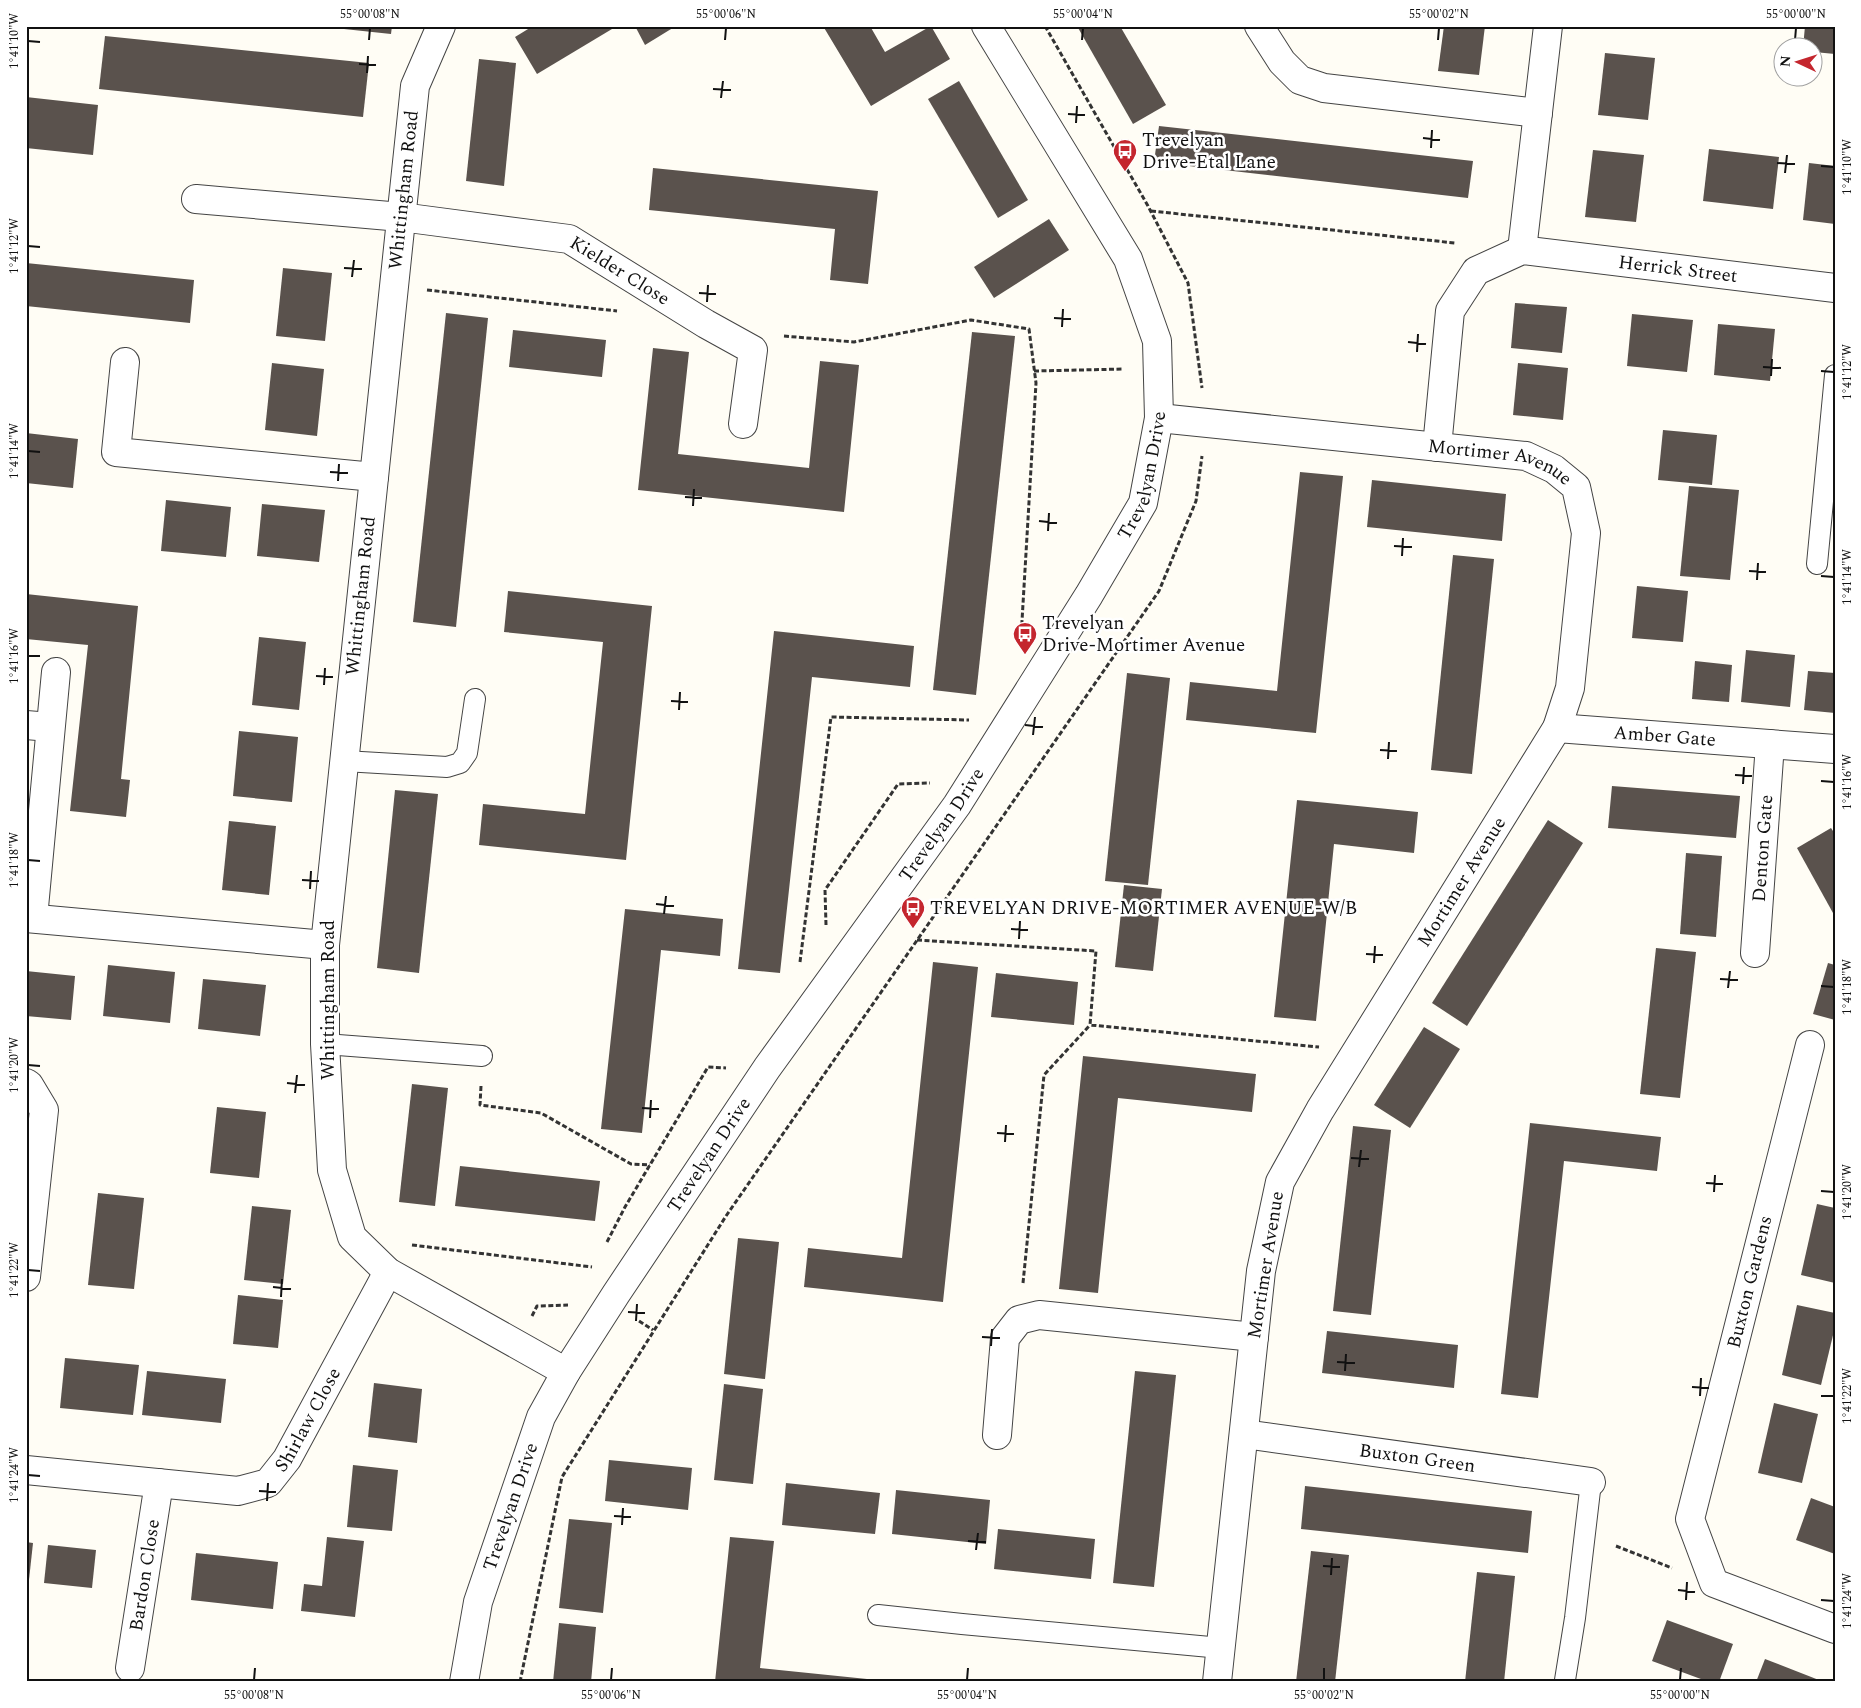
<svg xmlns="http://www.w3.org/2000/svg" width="1861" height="1708" viewBox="0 0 1861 1708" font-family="Spectral,serif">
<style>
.building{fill:#5a524d}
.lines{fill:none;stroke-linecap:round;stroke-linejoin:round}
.service-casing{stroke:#444;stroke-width:22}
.minor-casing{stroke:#444;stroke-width:30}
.tertiary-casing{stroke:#444;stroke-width:30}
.path{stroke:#333;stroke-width:3;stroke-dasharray:5 2.5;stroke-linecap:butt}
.service{stroke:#fff;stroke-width:20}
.minor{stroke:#fff;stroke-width:28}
.tertiary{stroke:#fff;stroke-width:28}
.ticks{fill:none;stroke:#111;stroke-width:2}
.labels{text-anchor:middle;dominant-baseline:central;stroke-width:5;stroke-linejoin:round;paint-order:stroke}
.poi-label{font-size:19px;fill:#111;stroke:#fff;text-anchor:start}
.street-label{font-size:19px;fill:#111;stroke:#fff}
.neatline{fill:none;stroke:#111;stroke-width:2}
.ticks-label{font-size:12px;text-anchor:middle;fill:#111}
</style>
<rect width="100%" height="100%" fill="#fffdf5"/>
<g class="building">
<path d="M344 26H392L391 34 344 29Z"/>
<path d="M533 26H617L537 74 515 37Z"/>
<path d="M635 26H676L645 45Z"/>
<path d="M823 26H870L885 52 931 26 950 59 871 106Z"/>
<path d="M1077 26H1120L1166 105 1133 124Z"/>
<path d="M1444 26H1485L1479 75 1438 71Z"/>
<path d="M1805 26H1835V54L1814 52V48H1803Z"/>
<path d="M105 36 369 63 363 117 99 89Z"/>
<path d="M1605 53 1655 58 1648 120 1598 115Z"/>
<path d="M479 59 516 63 504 186 466 181Z"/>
<path d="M959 81 1028 200 998 218 928 99Z"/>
<path d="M26 97 98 105 93 155 26 148Z"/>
<path d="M1159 126 1473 161 1468 198 1154 162Z"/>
<path d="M1709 149 1779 157 1773 209 1703 201Z"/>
<path d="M1593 150 1644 155 1636 222 1585 217Z"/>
<path d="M1809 163 1835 166V224L1803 220Z"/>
<path d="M653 168 878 191 868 284 830 280 835 229 649 210Z"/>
<path d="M1049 219 1069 250 994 298 974 267Z"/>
<path d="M26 263 194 280 190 323 26 306Z"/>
<path d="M283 268 332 273 325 341 276 336Z"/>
<path d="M1515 303 1567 307 1562 353 1511 348Z"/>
<path d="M446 313 488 318 456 627 413 622Z"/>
<path d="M1632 314 1693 320 1687 372 1627 366Z"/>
<path d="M1718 324 1775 329 1770 381 1714 375Z"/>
<path d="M513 330 606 340 602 377 509 367Z"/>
<path d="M972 332 1015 336 976 695 933 690Z"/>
<path d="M653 348 689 352 678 454 809 468 820 361 859 365 844 512 638 490Z"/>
<path d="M272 363 324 369 317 436 265 430Z"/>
<path d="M1518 363 1568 368 1563 420 1513 415Z"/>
<path d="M1663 430 1717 435 1712 485 1658 480Z"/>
<path d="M26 433 78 439 73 488 26 483Z"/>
<path d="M1300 472 1343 476 1316 733 1186 720 1190 682 1277 691Z"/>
<path d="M1372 480 1506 494 1502 541 1367 527Z"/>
<path d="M1689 486 1739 490 1730 580 1680 576Z"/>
<path d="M166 500 231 507 226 557 161 551Z"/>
<path d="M262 504 325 510 319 562 257 556Z"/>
<path d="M1453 555 1494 559 1472 774 1431 770Z"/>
<path d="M1637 586 1688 591 1683 642 1632 638Z"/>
<path d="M508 591 652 606 626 860 479 845 483 804 585 814 603 642 504 632Z"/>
<path d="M26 594 138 606 121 779 130 780 126 817 70 811 88 645 26 639Z"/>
<path d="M774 631 914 646 910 687 812 677 780 973 738 969Z"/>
<path d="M259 637 306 642 299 710 252 705Z"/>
<path d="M1746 650 1795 655 1790 707 1741 702Z"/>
<path d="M1695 661 1732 665 1729 702 1692 699Z"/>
<path d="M1808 671 1835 673V713L1804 710Z"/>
<path d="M1127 673 1170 678 1148 885 1105 881Z"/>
<path d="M239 731 298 737 292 802 233 796Z"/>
<path d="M1612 786 1740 796 1736 838 1608 828Z"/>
<path d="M395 790 438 794 419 973 377 968Z"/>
<path d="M1297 800 1418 812 1414 853 1334 844 1316 1021 1274 1017Z"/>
<path d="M1548 820 1583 843 1467 1026 1432 1003Z"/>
<path d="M229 821 276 826 269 895 222 890Z"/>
<path d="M1831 828 1835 834V912L1833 913 1797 848Z"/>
<path d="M1686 853 1722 856 1716 937 1680 934Z"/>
<path d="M1124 885 1162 889 1153 971 1115 967Z"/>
<path d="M625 909 723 919 720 956 661 950 642 1133 601 1129Z"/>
<path d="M1656 948 1696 952 1680 1098 1640 1094Z"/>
<path d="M933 962 978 967 943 1302 804 1287 808 1248 902 1258Z"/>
<path d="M1828 963 1835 965V1020L1813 1014Z"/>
<path d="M108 965 175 972 170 1023 103 1016Z"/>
<path d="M26 971 75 976 71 1020 26 1016Z"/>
<path d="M996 973 1078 982 1074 1025 991 1017Z"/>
<path d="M203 979 266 985 260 1036 198 1029Z"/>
<path d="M1424 1027 1460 1049 1410 1128 1374 1105Z"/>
<path d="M1083 1056 1256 1074 1252 1112 1118 1098 1098 1293 1059 1289Z"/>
<path d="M412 1084 448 1088 435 1206 399 1202Z"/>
<path d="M217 1107 266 1112 259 1178 210 1173Z"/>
<path d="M1530 1123 1661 1137 1657 1171 1564 1161 1538 1398 1501 1394Z"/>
<path d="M1353 1126 1391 1130 1371 1315 1333 1311Z"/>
<path d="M460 1166 600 1181 595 1221 455 1206Z"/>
<path d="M98 1193 144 1198 134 1289 88 1285Z"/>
<path d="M1817 1204 1835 1208V1283L1801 1275Z"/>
<path d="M252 1206 291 1210 283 1284 244 1280Z"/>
<path d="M738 1238 779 1242 765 1379 724 1374Z"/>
<path d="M238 1295 283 1300 278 1348 233 1344Z"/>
<path d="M1797 1305 1835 1313V1327L1821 1385 1782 1375Z"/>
<path d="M1327 1331 1458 1345 1454 1388 1322 1373Z"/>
<path d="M65 1358 139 1365 133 1415 60 1408Z"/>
<path d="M147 1371 226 1379 221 1423 142 1415Z"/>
<path d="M1135 1371 1176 1375 1154 1587 1113 1583Z"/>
<path d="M374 1383 422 1389 417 1443 368 1437Z"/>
<path d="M724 1384 763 1389 753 1484 714 1480Z"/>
<path d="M1774 1403 1818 1414 1802 1483 1758 1473Z"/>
<path d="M609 1460 692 1468 688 1510 605 1501Z"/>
<path d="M353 1465 398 1470 392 1531 347 1527Z"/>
<path d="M786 1483 880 1493 875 1534 782 1525Z"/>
<path d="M1305 1486 1532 1511 1528 1553 1301 1529Z"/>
<path d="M896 1490 990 1500 986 1544 892 1534Z"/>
<path d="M1811 1498 1835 1507V1554L1796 1540Z"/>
<path d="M569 1519 612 1523 603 1613 559 1608Z"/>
<path d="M998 1529 1095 1539 1091 1579 994 1569Z"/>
<path d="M327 1537 364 1541 355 1617 301 1611 304 1584 322 1586Z"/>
<path d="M730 1537 774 1541 760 1668 867 1679 866 1682H715Z"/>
<path d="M26 1542 33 1543 28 1589H26Z"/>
<path d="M48 1545 96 1550 92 1588 44 1583Z"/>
<path d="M1311 1551 1349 1555 1335 1682H1296Z"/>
<path d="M196 1553 278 1562 273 1609 191 1600Z"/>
<path d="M1477 1572 1515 1576 1504 1682H1465Z"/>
<path d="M1667 1620 1733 1644 1719 1682H1709L1652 1661Z"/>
<path d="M559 1623 596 1627 591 1682H553Z"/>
<path d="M1765 1659 1824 1682H1756Z"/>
</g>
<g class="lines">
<g class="service-casing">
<g id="service">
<path d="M1817 564 1835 375"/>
<path d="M344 761 447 767 460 763 467 753 475 699"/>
<path d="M325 1044 482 1056"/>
<path d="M878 1615 962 1624 1221 1648"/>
<path d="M1565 1680 1575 1618 1591 1482"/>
</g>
</g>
<g class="minor-casing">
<g id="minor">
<path d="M441 26 415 86 325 945V1044L332 1170 352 1237 388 1272 566 1372"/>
<path d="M1259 26 1282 62 1300 80 1324 88 1538 113"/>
<path id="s1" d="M196 199 401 217 569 239 706 324 753 350 743 424"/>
<path d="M1522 250 1548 26"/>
<path d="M125 362 116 452 374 477"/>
<path id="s2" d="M1159 418 1526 456 1554 469 1576 487 1586 533 1570 688 1557 728 1320 1110 1280 1182 1261 1271 1217 1682"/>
<path id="s3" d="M1437 447 1450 311 1476 271 1522 250 1835 288"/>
<path d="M26 725 50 727"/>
<path id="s4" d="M1557 728 1835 749"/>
<path d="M26 918 325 945"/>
<path d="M33 918 56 672"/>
<path id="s5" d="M1755 953 1770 744"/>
<path d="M1810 1045 1690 1519 1714 1583 1835 1629"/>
<path d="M26 1083 29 1085 44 1110 26 1277"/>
<path id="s6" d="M1244 1434 1591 1482"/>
<path d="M997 1435 1005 1338 1019 1320 1039 1315 1254 1337"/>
<path id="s7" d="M26 1470 238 1491 268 1483 287 1459 388 1272"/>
<path id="s8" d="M130 1668 159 1483"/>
</g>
</g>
<g class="tertiary-casing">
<g id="tertiary">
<path id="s9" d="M464 1682 478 1602 541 1417 566 1372 616 1294 767 1068 957 805 1089 595 1143 503 1159 418 1157 341 1128 259 986 26"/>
</g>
</g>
<g class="path">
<path d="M1045 26 1148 206 1188 283 1202 388"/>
<path d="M1151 211 1455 243"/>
<path d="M427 290 617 311"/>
<path d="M784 336 854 342 971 320 1029 329 1036 383 1021 638"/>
<path d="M1034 371 1124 369"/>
<path d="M826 925 825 890 898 784 930 783"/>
<path d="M917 940 1096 951 1090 1025 1319 1047"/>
<path d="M800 962 831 717 969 720"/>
<path d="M481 1086 480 1105 541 1113 631 1164 650 1165"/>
<path d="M607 1242 625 1207 708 1067 726 1068"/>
<path d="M412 1245 592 1267"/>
<path d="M1023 1283 1044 1075 1090 1025"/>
<path d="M532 1316 537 1306 568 1305"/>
<path d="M639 1321 653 1330"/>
<path d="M1616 1546 1672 1568"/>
<path d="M520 1682 562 1477 726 1216 1159 591 1196 501 1202 456"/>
</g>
<use href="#service" class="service"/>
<use href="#minor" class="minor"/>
<use href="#tertiary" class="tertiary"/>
</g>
<path class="ticks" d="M369 40 370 28M725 40 726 28M1082 40 1083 28M1438 40 1439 28M1795 40 1796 28M28 41 40 42M359 64 376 65M367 73 368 56M713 89 731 90M721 98 723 81M1068 114 1085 115M1076 123 1077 106M1423 138 1440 140M1431 148 1432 130M1777 163 1795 164M1821 166 1834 167M1785 173 1787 155M28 246 40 247M344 268 362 269M352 277 354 260M699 293 716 294M707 302 708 285M1054 318 1071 319M1062 327 1063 309M1408 342 1426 344M1417 352 1418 334M1763 367 1781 368M1821 371 1834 372M1771 376 1772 359M28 451 40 452M330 472 348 473M338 481 339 464M685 497 702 498M693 506 694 489M1039 521 1057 523M1048 531 1049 513M1394 546 1412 547M1402 556 1403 538M1749 571 1766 572M1821 576 1834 577M1757 580 1758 563M28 656H40M316 676 333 677M324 685 325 668M671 701 688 702M679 710 680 692M1025 725 1043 727M1033 735 1035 717M1380 750 1397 751M1388 759 1389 742M1735 775 1752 776M1821 781 1834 782M1743 784 1744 767M28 860 40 861M302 880 319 881M310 889 311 871M656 904 674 906M664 914 666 896M1011 929 1028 930M1019 939 1020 921M1366 954 1383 955M1374 963 1375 946M1720 979 1738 980M1821 986 1834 987M1728 988 1730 971M28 1065 40 1066M287 1083 305 1085M295 1093 297 1075M642 1108 659 1109M650 1118 651 1100M997 1133 1014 1134M1005 1142 1006 1125M1351 1158 1369 1159M1359 1167 1361 1150M1706 1183 1723 1184M1821 1191 1834 1192M1714 1192 1715 1175M28 1270 40 1271M273 1287 291 1289M281 1297 282 1279M628 1312 645 1313M636 1321 637 1304M982 1337 1000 1338M991 1346 992 1329M1337 1362 1355 1363M1345 1371 1346 1354M1692 1387 1709 1388M1700 1396 1701 1378M1821 1396H1834M28 1475 40 1476M259 1491 276 1492M267 1501 268 1483M614 1516 631 1517M622 1525 623 1508M968 1541 986 1542M976 1550 978 1533M1323 1566 1340 1567M1331 1575 1332 1558M1678 1590 1695 1592M1686 1600 1687 1582M1821 1600 1834 1601M254 1680 255 1668M611 1680 612 1668M967 1680 968 1668M1324 1680V1668M1680 1680 1681 1668"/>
<defs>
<g id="bus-pin" transform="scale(1.25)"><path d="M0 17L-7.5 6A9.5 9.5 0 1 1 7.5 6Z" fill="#c4262e" stroke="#fff"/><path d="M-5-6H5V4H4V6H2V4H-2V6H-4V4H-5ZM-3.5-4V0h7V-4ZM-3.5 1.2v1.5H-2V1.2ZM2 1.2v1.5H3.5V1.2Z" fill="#fff"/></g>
</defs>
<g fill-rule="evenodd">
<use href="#bus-pin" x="1125" y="151"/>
<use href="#bus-pin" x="1025" y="634"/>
<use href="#bus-pin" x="913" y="908"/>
</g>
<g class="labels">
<g class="poi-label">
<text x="1142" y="140">Trevelyan<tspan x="1142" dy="22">Drive-Etal Lane</tspan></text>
<text x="1042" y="623">Trevelyan<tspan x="1042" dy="22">Drive-Mortimer Avenue</tspan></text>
<text x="930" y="908">TREVELYAN DRIVE-MORTIMER AVENUE-W/B</text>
</g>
<g class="street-label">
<text transform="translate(404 190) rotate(-84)">Whittingham Road</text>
<text stroke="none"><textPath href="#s3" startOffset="392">Herrick Street</textPath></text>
<text stroke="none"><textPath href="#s1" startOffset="435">Kielder Close</textPath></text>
<text stroke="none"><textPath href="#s2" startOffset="345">Mortimer Avenue</textPath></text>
<text stroke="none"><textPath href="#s9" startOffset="1398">Trevelyan Drive</textPath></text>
<text transform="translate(361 596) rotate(-84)">Whittingham Road</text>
<text stroke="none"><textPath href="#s4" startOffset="108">Amber Gate</textPath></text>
<text stroke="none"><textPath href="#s9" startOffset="992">Trevelyan Drive</textPath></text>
<text stroke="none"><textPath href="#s5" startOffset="105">Denton Gate</textPath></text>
<text transform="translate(1462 882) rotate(-58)">Mortimer Avenue</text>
<text transform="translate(328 1000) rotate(-90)">Whittingham Road</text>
<text stroke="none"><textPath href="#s9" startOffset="588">Trevelyan Drive</textPath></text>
<text transform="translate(1266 1265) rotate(-81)">Mortimer Avenue</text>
<text transform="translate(1750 1282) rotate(-76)">Buxton Gardens</text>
<text stroke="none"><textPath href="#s7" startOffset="319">Shirlaw Close</textPath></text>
<text stroke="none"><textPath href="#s6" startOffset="175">Buxton Green</textPath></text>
<text stroke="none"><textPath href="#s9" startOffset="182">Trevelyan Drive</textPath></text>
<text stroke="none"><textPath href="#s8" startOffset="94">Bardon Close</textPath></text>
</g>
</g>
<rect width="1861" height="1708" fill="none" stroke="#ffffff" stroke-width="55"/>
<g transform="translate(1798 62) rotate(274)"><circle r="24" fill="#ffffff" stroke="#a0a0a0"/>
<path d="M0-4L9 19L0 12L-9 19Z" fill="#c4262e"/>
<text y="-8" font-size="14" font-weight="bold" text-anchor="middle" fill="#111111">N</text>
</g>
<rect x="28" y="28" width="1806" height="1652" class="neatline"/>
<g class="ticks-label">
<text x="370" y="18">55°00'08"N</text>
<text x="726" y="18">55°00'06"N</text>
<text x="1083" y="18">55°00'04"N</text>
<text x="1439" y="18">55°00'02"N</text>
<text x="1796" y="18">55°00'00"N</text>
<text transform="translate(14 41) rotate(-90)" y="4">1°41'10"W</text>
<text transform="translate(1847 167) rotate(-90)" y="4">1°41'10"W</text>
<text transform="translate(14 246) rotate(-90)" y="4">1°41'12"W</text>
<text transform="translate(1847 372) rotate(-90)" y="4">1°41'12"W</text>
<text transform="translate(14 451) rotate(-90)" y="4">1°41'14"W</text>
<text transform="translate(1847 577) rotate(-90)" y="4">1°41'14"W</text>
<text transform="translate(14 656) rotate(-90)" y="4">1°41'16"W</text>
<text transform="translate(1847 782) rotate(-90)" y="4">1°41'16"W</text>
<text transform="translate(14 860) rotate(-90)" y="4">1°41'18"W</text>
<text transform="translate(1847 987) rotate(-90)" y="4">1°41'18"W</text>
<text transform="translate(14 1065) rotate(-90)" y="4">1°41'20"W</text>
<text transform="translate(1847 1192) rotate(-90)" y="4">1°41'20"W</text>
<text transform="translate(14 1270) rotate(-90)" y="4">1°41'22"W</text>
<text transform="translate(1847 1396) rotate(-90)" y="4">1°41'22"W</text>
<text transform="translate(14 1475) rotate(-90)" y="4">1°41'24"W</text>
<text transform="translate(1847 1601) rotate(-90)" y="4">1°41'24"W</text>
<text x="254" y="1699">55°00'08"N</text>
<text x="611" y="1699">55°00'06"N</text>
<text x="967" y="1699">55°00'04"N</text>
<text x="1324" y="1699">55°00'02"N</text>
<text x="1680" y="1699">55°00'00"N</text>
</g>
</svg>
